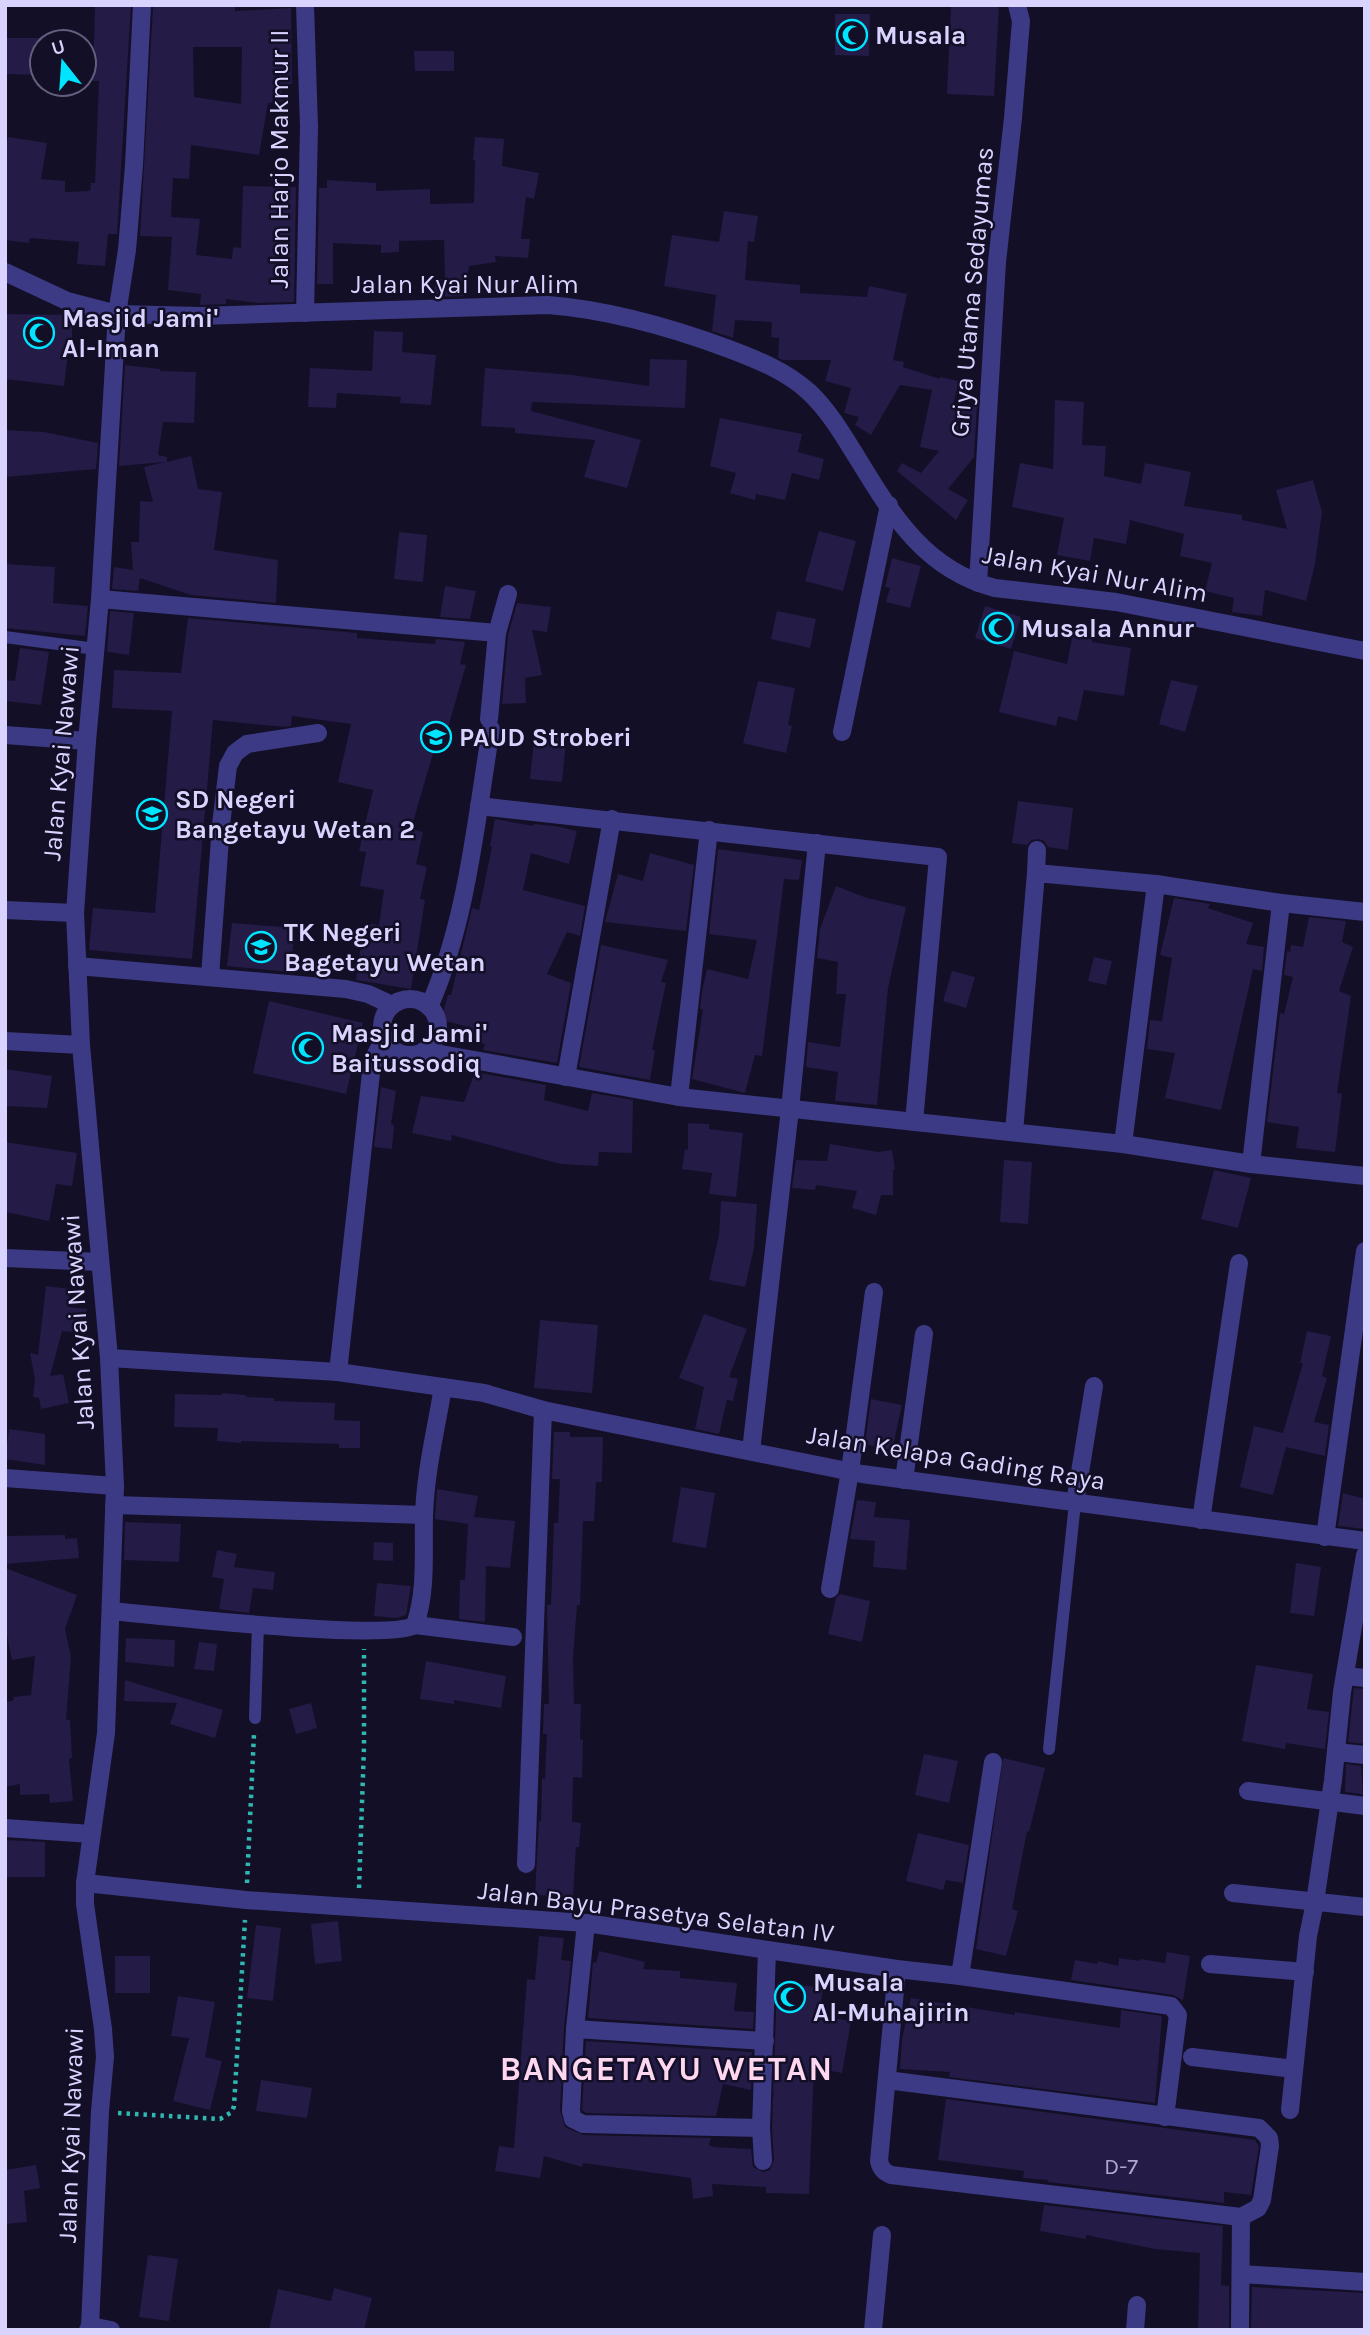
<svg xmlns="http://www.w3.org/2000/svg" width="1370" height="2335" viewBox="0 0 1370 2335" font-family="Karla,sans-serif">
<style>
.building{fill:#241b47;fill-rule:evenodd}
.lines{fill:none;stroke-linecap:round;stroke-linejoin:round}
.path{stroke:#2fb8b0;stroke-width:4.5;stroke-dasharray:3.5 5;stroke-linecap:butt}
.service{stroke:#3d3a85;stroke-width:12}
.minor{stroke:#3d3a85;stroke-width:18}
.tertiary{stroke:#3d3a85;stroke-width:18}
.labels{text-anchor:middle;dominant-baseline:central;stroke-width:5;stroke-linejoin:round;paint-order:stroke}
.number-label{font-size:23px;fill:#aca6d1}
.poi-label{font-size:26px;font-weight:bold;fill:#d9d4ff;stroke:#130f26;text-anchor:start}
.street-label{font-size:26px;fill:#d9d4ff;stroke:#130f26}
.district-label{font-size:33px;font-weight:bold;letter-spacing:2px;fill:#ffd6f0;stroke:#130f26}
</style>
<rect width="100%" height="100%" fill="#130f26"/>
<g class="building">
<path d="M95 5H131L117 234H108L105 266 77 264 79 242 30 238 29 243 5 240V156L8 137 47 143 41 179 65 181V192L90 191 91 183H95L99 81H93Z"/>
<path d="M198 5H235V11L291 8 292 84H281L283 101 268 103 259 155 191 145 189 179 173 178 171 217 200 219 196 255 232 259 233 247 241 248 243 186 296 187 294 302 259 303 226 299V304L200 305 201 294 168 290 172 237 140 236 153 7ZM193 47H242L241 104 194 97Z"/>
<path d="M951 5H999L994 96 947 94Z"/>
<path d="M835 14H870L869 56 835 55Z"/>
<path d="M5 38H42V75L5 74Z"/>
<path d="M414 51H454V71H415Z"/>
<path d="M475 137 504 139 502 166 539 173 534 199 526 197 521 239H530L528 258 495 256 496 262 469 266 464 296 433 297 436 278 445 280 444 240 399 241V252L381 253V245L333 243V284H317L319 188H327V180L376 183V191L430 189V204L474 203 475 160H473Z"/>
<path d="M724 211 758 216 754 242 748 241 745 280 800 285V293L867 297 869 286 907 294 893 360 904 362 903 367 940 379V377L959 381 953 405H977L974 457 948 489 968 500 956 520 897 471 902 463 921 473 939 451 920 447 932 390 900 385 871 435 855 425 859 417 844 413 851 388 825 381 831 360H783L778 358 779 338 771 337 772 322 735 320 733 338 712 331 716 295 664 286 672 235 719 242Z"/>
<path d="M5 314 72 315V352H68L64 386 5 379Z"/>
<path d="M374 331 403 332 402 352 436 355 431 405 400 403 401 397 337 393 336 408 308 407 310 368 372 371Z"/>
<path d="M650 359 687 360 685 408 532 402 531 411 641 440 627 488 584 477 595 440 515 433V428L481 426 485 368 572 375 649 386Z"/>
<path d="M125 365 160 369V371L196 372 194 423 163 422 158 455 167 457V462L191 456 198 489 222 492 214 550 278 560 276 603 191 595 140 578 138 591 112 589 114 567 133 570 131 542H139L140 501 153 502 144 467 165 462 119 466Z"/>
<path d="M1055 400 1084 402 1082 445 1106 446 1104 476 1141 484 1145 463 1191 472 1184 506 1242 515V520L1287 529 1276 490 1313 480 1322 512 1315 564 1306 601 1265 590 1262 616 1232 612 1234 598 1205 591 1212 563 1180 556 1184 534 1130 520 1126 544 1094 538 1090 561 1057 555 1064 518 1012 507 1020 463 1053 469Z"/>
<path d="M720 418 802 434 798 452 824 459 819 480 792 473 785 500 756 494 755 500 730 493 736 473 710 466Z"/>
<path d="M5 430 44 432 98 443 96 469 5 477Z"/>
<path d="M819 531 856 541 843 591 805 581Z"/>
<path d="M399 532 427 535 423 582 394 579Z"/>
<path d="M892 558 921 566 910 608 886 602 890 588 885 587Z"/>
<path d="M5 564 55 567 53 603 88 606 85 636 5 628Z"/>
<path d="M445 586 476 591 470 619 440 617Z"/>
<path d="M517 603 551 607 547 632 532 630 542 675 525 678 526 703 502 704 508 635Z"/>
<path d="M985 606 1021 617 1011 649 975 638Z"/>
<path d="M110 611 134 613 129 655 107 652Z"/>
<path d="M777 611 816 619 810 648 771 639Z"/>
<path d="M188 618 357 633V638L435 644 436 639 465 642 460 664 466 665 441 752 434 750 411 829 423 832 416 864 427 867 420 899 425 900 411 989 356 980 364 923 379 925 384 890 360 886 366 852 359 851 373 790 338 782 351 724 292 716 291 726 285 727 213 720 192 959 89 950 93 908 155 913 172 711 112 708 114 670 181 673Z"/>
<path d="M1075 623 1096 627 1092 642 1131 648 1124 696 1084 690 1077 721 1058 716 1056 726 999 712 1014 651 1067 664Z"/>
<path d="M20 648 49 652 41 705 5 701V680L15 681Z"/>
<path d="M1171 680 1198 686 1185 732 1159 724Z"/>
<path d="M758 681 795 688 788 725 792 726 786 753 743 743Z"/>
<path d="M535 730 567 733 562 782 530 779Z"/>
<path d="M1018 801 1073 808 1068 850 1048 847 1044 841 1038 839 1031 840 1027 845 1012 843Z"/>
<path d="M495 819 533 826 534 824 555 826 577 831 569 864 531 853 523 890 585 906 580 936 567 932 547 974 571 983 557 1063 483 1050 485 1044 463 1041 465 1026 441 1020 448 995H451L472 908 479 910 492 847 490 846Z"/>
<path d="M718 849 802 860 799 880 784 879 762 1056 755 1055 745 1093 692 1079 703 1009H700L702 992 707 969 748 979 757 940 709 934Z"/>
<path d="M650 853 694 865 686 931 605 922 618 874 643 881Z"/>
<path d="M836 886 867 898 906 907 888 988 877 1105 835 1101 838 1072 806 1067 808 1042 840 1047 846 994H836L838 962 817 958 820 929Z"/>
<path d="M1174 898 1210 904 1208 908 1253 923 1246 944 1264 947 1262 971 1253 969 1221 1110 1165 1098 1175 1053 1147 1049 1150 1020 1162 1021 1172 958 1160 955Z"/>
<path d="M1309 917 1346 921 1342 942 1353 947 1339 991 1351 996 1337 1093 1342 1094 1335 1152 1296 1148 1299 1127 1267 1122 1280 1013 1284 1014 1293 977 1284 975 1287 951 1290 952 1291 945 1303 947Z"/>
<path d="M232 923 295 928 290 972 227 966Z"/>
<path d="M601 945 668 960 661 982 666 983 652 1050H655L650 1080 579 1067Z"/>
<path d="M1094 957 1112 961 1106 985 1088 981Z"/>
<path d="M952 971 975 977 966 1008 943 1001Z"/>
<path d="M269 1001 363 1023 346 1094 253 1073Z"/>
<path d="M5 1069 52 1076 47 1108 5 1106Z"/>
<path d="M475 1072 546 1085 544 1100 588 1111 592 1093 633 1100 632 1153 599 1152 598 1166 561 1164 452 1135 451 1141 412 1133 421 1096 464 1102Z"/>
<path d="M381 1087 396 1091 391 1124 394 1125 392 1149 374 1147Z"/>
<path d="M688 1123 709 1124V1129L743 1133 736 1197 709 1194 712 1173 682 1169 685 1149 688 1150Z"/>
<path d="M5 1142 77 1153 72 1186 56 1184 49 1221 5 1212Z"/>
<path d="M830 1144 878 1152 892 1150 895 1169 893 1170V1195H881L876 1215 852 1208 857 1191 816 1185 815 1190 792 1188 796 1160 827 1161Z"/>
<path d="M1004 1160 1032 1162 1028 1224 1000 1222Z"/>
<path d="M1214 1170 1251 1178 1238 1228 1201 1219Z"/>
<path d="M721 1201 757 1204 754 1248 745 1287 709 1280 719 1235Z"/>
<path d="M46 1286 70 1289 68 1307 87 1309 84 1333 62 1331 50 1376 63 1374 69 1403 41 1409 39 1398 33 1397 35 1379 30 1353 38 1355Z"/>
<path d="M704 1314 747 1329 729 1377 738 1379 733 1401 727 1400 719 1434 695 1429 704 1387 679 1378Z"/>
<path d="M540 1320 598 1325 592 1393 534 1388Z"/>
<path d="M1307 1331 1331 1336 1322 1376 1327 1378 1314 1422 1329 1425 1325 1456 1286 1447 1273 1495 1240 1487 1254 1426 1283 1433 1303 1363H1300Z"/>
<path d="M222 1393 246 1395V1397L274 1398V1401L335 1403 334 1420 360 1421V1448H339V1444L241 1441V1443L217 1441 218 1428 174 1427 175 1394 222 1395Z"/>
<path d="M871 1399 902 1405 892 1450 865 1444Z"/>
<path d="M9 1429 45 1434V1465L5 1459Z"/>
<path d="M554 1432H570V1437H603L602 1482H596L594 1521H583L580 1605H577L573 1657 574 1704H581L580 1739 583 1740 582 1778 573 1777 572 1822 581 1823 579 1847H576L573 1897 535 1895 539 1821H541L542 1779H545L547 1734H543L544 1704H549L547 1605H551L554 1523H558L559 1502 560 1479H552Z"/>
<path d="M681 1487 715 1493 706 1548 672 1542Z"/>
<path d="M437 1489 478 1496 474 1517 515 1521 510 1568 486 1566 485 1622 459 1619 460 1580H465L468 1524 435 1519Z"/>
<path d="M1343 1493 1365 1499V1529L1338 1526Z"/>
<path d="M857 1500 876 1502 874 1517 910 1520 906 1570 873 1567 875 1541 850 1539Z"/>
<path d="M125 1522 181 1524 179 1562 124 1560Z"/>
<path d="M65 1535V1539L77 1538 79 1558 5 1564V1536Z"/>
<path d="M374 1542 393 1543V1561L373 1560Z"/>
<path d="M217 1550 237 1554 234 1567 275 1572 273 1590 253 1588 249 1613 219 1609 224 1579 212 1577Z"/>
<path d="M1296 1563 1321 1567 1314 1616 1290 1613Z"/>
<path d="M5 1568 77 1595 65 1629 71 1657 66 1720H70L72 1758 69 1759 73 1801 50 1803 49 1794 20 1795V1784L5 1787V1703L14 1700 13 1697 31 1695 35 1656 12 1660 5 1626Z"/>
<path d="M377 1583 411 1586 406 1615 397 1618 374 1616Z"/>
<path d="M840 1594 870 1601 862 1642 828 1634 836 1598Z"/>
<path d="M126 1638 175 1640 174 1667 125 1662Z"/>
<path d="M199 1642 217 1644 214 1671 194 1669Z"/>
<path d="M426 1661 506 1676 501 1708 454 1700V1704L420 1699Z"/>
<path d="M1256 1665 1313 1674 1307 1709 1329 1712 1325 1749 1286 1743 1285 1749 1242 1741Z"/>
<path d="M125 1680 223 1710 215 1738 170 1724 177 1703 124 1701Z"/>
<path d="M1354 1688 1365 1689V1744L1348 1742Z"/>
<path d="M311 1703 317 1728 296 1734 289 1709Z"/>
<path d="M924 1754 958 1761 949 1803 915 1795Z"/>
<path d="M1003 1758 1045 1768 1029 1832 1027 1831 1012 1909 1018 1911 1006 1956 976 1949Z"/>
<path d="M1346 1764 1361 1766 1363 1794 1345 1792Z"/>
<path d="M918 1833 969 1845 963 1883 946 1880 943 1890 906 1881Z"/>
<path d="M5 1840 45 1842V1877H5Z"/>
<path d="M338 1921 342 1961 315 1964 311 1924Z"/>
<path d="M256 1925 281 1928 273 2001 247 1998Z"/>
<path d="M539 1936 564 1938 561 1960 571 1961 564 2028 560 2110 565 2127 583 2135 711 2138 709 2145 713 2147 751 2149 753 2167 763 2172 770 2170 774 2160 772 2128 777 1984 823 1987 819 2016 851 2021 842 2073 814 2068 809 2194 766 2193V2187L712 2184 713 2196 693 2199 691 2178 583 2163 582 2167 544 2156 540 2178 495 2171 499 2146 514 2148 527 1979 535 1980Z"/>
<path d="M599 1951 645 1962 643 1969 680 1971V1978L737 1983 734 2011 754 2012 753 2029 588 2018 593 1962 596 1963Z"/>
<path d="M1167 1952 1190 1956 1183 2000 1173 1995 1071 1980 1075 1960 1097 1964 1098 1961 1118 1966 1119 1958 1140 1961V1959L1165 1963Z"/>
<rect x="115" y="1956" width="35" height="37"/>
<path d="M178 1996 215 2002 205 2057 222 2061 210 2110 173 2101 189 2038 171 2036Z"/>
<path d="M911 1998 1015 2015V2012L1120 2028 1121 2010 1162 2016 1155 2103 949 2077 950 2072 900 2069 902 2039Z"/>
<path d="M586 2041 752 2052 751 2090 723 2084 716 2116 586 2113 582 2110Z"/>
<path d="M261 2080 312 2088 307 2118 256 2111Z"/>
<path d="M946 2099 1255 2140 1259 2146 1251 2195 1224 2192V2203L1048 2182V2180L1023 2178 1024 2171 938 2160Z"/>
<path d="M36 2165 40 2188 24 2191 27 2222 5 2224V2170Z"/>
<path d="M1044 2205 1223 2226 1221 2285 1229 2286V2330H1198L1200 2253 1155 2249 1086 2235V2239L1040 2231Z"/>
<path d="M148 2255 178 2259 169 2321 139 2317Z"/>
<path d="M1252 2287 1365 2293V2330H1251Z"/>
<path d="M334 2288 372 2298 364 2330H269L278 2289 331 2301Z"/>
</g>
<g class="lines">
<g class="path">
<path d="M247 1883 254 1734"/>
<path d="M359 1888 364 1747V1649"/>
<path d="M118 2113 220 2119 232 2112 234 2106 245 1920"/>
</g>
<g class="service">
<path d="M5 637 96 649"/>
<path d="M255 1718 258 1624"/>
<path d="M1049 1749 1075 1503"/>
</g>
<g class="minor">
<path d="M305 5 309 127 305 313"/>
<path d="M978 583 997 262 1013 118 1021 21 1017 5"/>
<path d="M100 599 497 633"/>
<path d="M489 719 497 633 508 594"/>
<path d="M842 732 889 505"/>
<path d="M5 735 87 741"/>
<path d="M479 806 938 857 914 1122"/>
<path d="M1036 873 1037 850"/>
<path d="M5 910 75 913"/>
<path d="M77 966 346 989 368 994 392 1005"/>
<path d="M210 976 221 825 228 766 235 753 247 744 318 733"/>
<circle cx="410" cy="1027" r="28"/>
<path d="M429 1007C467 921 476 821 491 729"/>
<path d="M5 1041 81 1045"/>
<path d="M424 1051 679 1097 1123 1144 1251 1164 1365 1176"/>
<path d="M566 1077 612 819"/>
<path d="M679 1097 709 830"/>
<path d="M1014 1132 1036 873 1156 884 1281 903 1365 912"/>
<path d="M1123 1144 1156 884"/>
<path d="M1251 1164 1281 903"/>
<path d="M5 1258 100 1262"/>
<path d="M109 1358 338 1372 484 1393 543 1410 862 1474 1365 1541"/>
<path d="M338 1372 371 1073 376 1054 384 1039"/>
<path d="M751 1451 790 1109 817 843"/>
<path d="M5 1478 115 1486"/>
<path d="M904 1480 924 1334"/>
<path d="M1075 1503 1094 1386"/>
<path d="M114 1505 424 1515"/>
<path d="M1201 1520 1239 1263"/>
<path d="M1325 1537 1365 1251"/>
<path d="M830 1589 850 1471 874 1292"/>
<path d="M111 1611C156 1615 389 1642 415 1625"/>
<path d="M415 1625C427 1590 423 1553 424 1517 425 1473 436 1430 443 1387"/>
<path d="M415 1625 513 1637"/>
<path d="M1345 1676 1365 1678"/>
<path d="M1336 1752 1365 1755"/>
<path d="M1248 1791 1365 1806"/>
<path d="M5 1828 91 1834"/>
<path d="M526 1864 543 1410"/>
<path d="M85 1883 246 1900 586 1923 897 1969 960 1976 1171 2006 1178 2015 1165 2117"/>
<path d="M1233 1893 1365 1907"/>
<path d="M586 1923 575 2029 571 2111 573 2119 583 2124 761 2128 767 1950"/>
<path d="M1210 1964 1305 1972"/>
<path d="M960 1976 993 1762"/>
<path d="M575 2029 765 2041"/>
<path d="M1192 2057 1294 2069"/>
<path d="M887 2080 1259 2128 1269 2138 1270 2146 1262 2200 1258 2208 1241 2217 891 2175C884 2172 881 2169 879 2161L897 1969"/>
<path d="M1290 2110 1308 1936 1315 1902 1333 1780 1342 1692 1365 1555"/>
<path d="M761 2128 763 2161"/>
<path d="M1241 2274 1365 2282"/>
<path d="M90 2326 111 2330"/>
<path d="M88 2330 90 2326 100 2111 105 2057 103 2029 85 1904V1883L106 1733 115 1486 109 1358 81 1045 75 913 87 741 100 599 117 314 127 250 134 165 142 5"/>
<path d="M873 2330 882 2235"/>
<path d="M1135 2330 1137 2305"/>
<path d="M1240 2330 1241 2217"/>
</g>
<path class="tertiary" d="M5 272 67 301 117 314 201 316 548 305C611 310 670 327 729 349 758 360 786 371 809 392 827 409 840 430 853 451 890 511 922 569 995 588L1116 602 1365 651"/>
</g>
<defs>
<g id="mosque-ring" transform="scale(1.575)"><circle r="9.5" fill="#130f26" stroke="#00e5ff" stroke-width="1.5"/><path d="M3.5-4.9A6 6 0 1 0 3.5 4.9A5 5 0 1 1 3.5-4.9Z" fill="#00e5ff"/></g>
<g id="school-ring" transform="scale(1.575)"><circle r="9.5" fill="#130f26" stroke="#00e5ff" stroke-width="1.5"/><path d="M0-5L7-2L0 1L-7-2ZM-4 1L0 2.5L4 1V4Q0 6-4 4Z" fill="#00e5ff"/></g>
</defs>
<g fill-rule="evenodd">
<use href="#mosque-ring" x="852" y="35"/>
<use href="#mosque-ring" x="39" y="333"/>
<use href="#mosque-ring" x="998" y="628"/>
<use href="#school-ring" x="436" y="737"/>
<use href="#school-ring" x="152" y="814"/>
<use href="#school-ring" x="261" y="947"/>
<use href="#mosque-ring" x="308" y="1048"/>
<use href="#mosque-ring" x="790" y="1997"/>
</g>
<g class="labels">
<g class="number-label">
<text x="1121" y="2166">D-7</text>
</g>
<g class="poi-label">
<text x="875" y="35">Musala</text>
<text x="62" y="318">Masjid Jami'<tspan x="62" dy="30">Al-Iman</tspan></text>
<text x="1021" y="628">Musala Annur</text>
<text x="459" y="737">PAUD Stroberi</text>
<text x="175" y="799">SD Negeri<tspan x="175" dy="30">Bangetayu Wetan 2</tspan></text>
<text x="284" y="932">TK Negeri<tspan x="284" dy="30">Bagetayu Wetan</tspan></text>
<text x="331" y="1033">Masjid Jami'<tspan x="331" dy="30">Baitussodiq</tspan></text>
<text x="813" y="1982">Musala<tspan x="813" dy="30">Al-Muhajirin</tspan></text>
</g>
<g class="street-label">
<text transform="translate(279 159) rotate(-90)">Jalan Harjo Makmur II</text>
<text x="465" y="284">Jalan Kyai Nur Alim</text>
<text transform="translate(972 292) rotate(-85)">Griya Utama Sedayumas</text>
<text transform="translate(1095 574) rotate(10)">Jalan Kyai Nur Alim</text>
<text transform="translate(61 753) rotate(-85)">Jalan Kyai Nawawi</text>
<text transform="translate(78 1322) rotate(-94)">Jalan Kyai Nawawi</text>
<text transform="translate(956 1458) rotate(9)">Jalan Kelapa Gading Raya</text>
<text transform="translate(656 1912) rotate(7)">Jalan Bayu Prasetya Selatan IV</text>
<text transform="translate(71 2135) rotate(-88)">Jalan Kyai Nawawi</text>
</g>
<g class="district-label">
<text x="667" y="2069">BANGETAYU WETAN</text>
</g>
</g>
<rect width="1370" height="2335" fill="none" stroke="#d9d4ff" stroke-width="14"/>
<g transform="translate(63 63) rotate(343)"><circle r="33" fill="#130f26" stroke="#625e7d" stroke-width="2"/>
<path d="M0-5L12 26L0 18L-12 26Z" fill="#00e5ff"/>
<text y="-10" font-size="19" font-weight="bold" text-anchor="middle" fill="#d9d4ff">U</text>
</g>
</svg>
